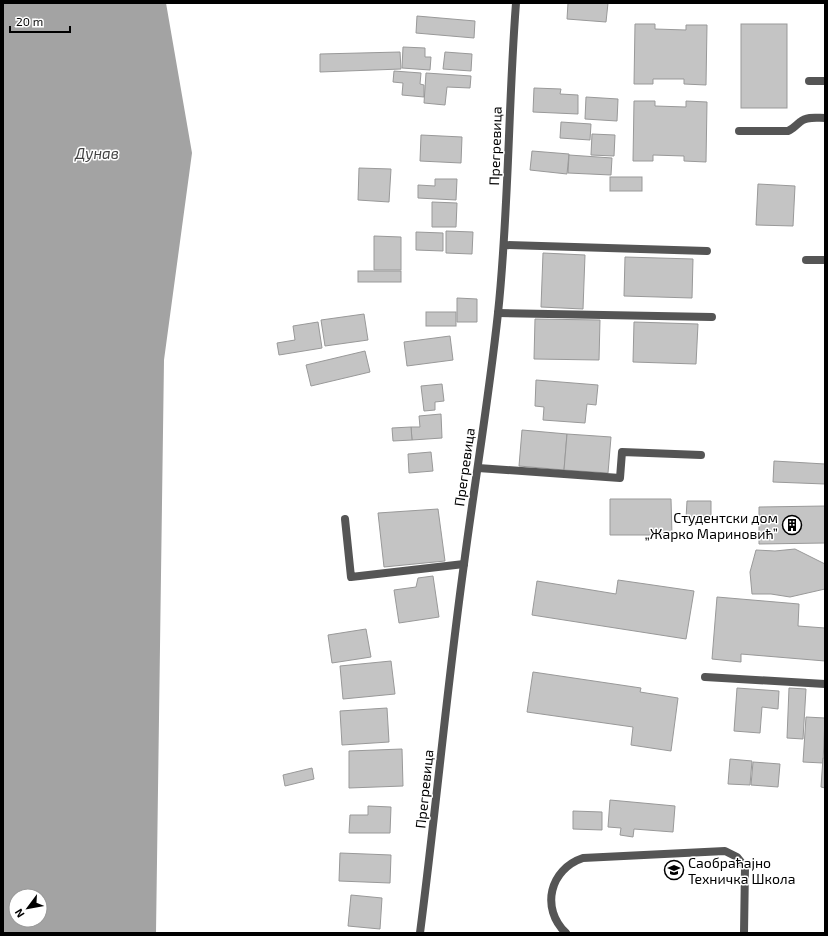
<svg xmlns="http://www.w3.org/2000/svg" width="828" height="936" viewBox="0 0 828 936" font-family="'Exo 2',sans-serif">
<style>
.water{fill:#a3a3a3;fill-rule:evenodd}
.building{fill:#c4c4c4;stroke:#999}
.lines{fill:none;stroke-linecap:round;stroke-linejoin:round}
.lane{stroke:#555;stroke-width:8}
.street{stroke:#555;stroke-width:8}
.labels{text-anchor:middle;dominant-baseline:central;stroke-width:3;stroke-linejoin:round;paint-order:stroke}
.street-label{font-size:14px;fill:#000;stroke:#fff}
.poi-label{font-size:14px;fill:#000;stroke:#fff;text-anchor:end}
.water-label{font-size:15px;font-style:italic;fill:#444;stroke:#fff}
</style>
<rect width="100%" height="100%" fill="#fff"/>
<path class="water" d="M3 3H166L192 153 164 360 156 933H3ZM16 896H40V920H16Z"/>
<g class="building">
<path d="M568 3H608L606 22 567 19Z"/>
<path d="M417 16 475 21 474 38 416 33Z"/>
<path d="M635 24H655V29L686 30V25H707L706 85 684 84V79H653V84H634Z"/>
<rect x="741" y="24" width="46" height="84"/>
<path d="M403 47 425 48V57H431L430 70 402 68Z"/>
<path d="M400 52 401 69 320 72V54Z"/>
<path d="M445 52 472 54 471 71 443 69Z"/>
<path d="M394 71 421 73 420 84 424 85V97L402 95 403 83 393 82Z"/>
<path d="M426 73 471 76 470 88 447 87 445 105 424 103Z"/>
<path d="M534 88 561 89 560 94 578 95V114L533 112Z"/>
<path d="M586 97 618 99 617 121 585 119Z"/>
<path d="M634 101H655V106L686 107V101L707 102 706 162 684 161V156L653 155V161H633Z"/>
<path d="M561 122 591 124 590 140 560 138Z"/>
<path d="M592 134 615 135 614 156 591 155Z"/>
<path d="M421 135 462 137 461 163 420 161Z"/>
<path d="M532 151 569 154 567 174 530 170Z"/>
<path d="M569 155 612 158 611 175 568 173Z"/>
<path d="M359 168 391 169 389 202 358 200Z"/>
<rect x="610" y="177" width="32" height="14"/>
<path d="M435 179H457L456 200 418 198V185L435 186Z"/>
<path d="M758 184 795 186 793 226 756 225Z"/>
<path d="M432 202 457 203 456 227H432Z"/>
<path d="M446 231 473 232 472 254 446 253Z"/>
<path d="M416 232 443 233V251L416 250Z"/>
<path d="M374 236 401 237V270H374Z"/>
<path d="M543 253 585 255 583 309 541 307Z"/>
<path d="M625 257 693 259 692 298 624 296Z"/>
<rect x="358" y="271" width="43" height="11"/>
<path d="M457 298 477 299V322H457Z"/>
<rect x="426" y="312" width="30" height="14"/>
<path d="M364 314 368 340 325 346 321 320Z"/>
<path d="M535 319 600 320 599 360 534 359Z"/>
<path d="M318 322 322 348 279 355 277 343 295 340 293 326Z"/>
<path d="M634 322 698 324 696 364 633 362Z"/>
<path d="M450 336 453 360 407 366 404 342Z"/>
<path d="M365 351 370 372 311 386 306 365Z"/>
<path d="M536 380 598 385 596 405 587 404 585 423 543 420 544 407 535 406Z"/>
<path d="M442 384 444 401 435 402V410L424 411 421 386Z"/>
<path d="M441 414 442 438 412 440 411 427H420L419 416Z"/>
<path d="M411 427 412 440 393 441 392 428Z"/>
<path d="M522 430 567 434 564 470 519 466Z"/>
<path d="M567 434 611 437 608 473 564 470Z"/>
<path d="M431 452 433 471 409 473 408 454Z"/>
<path d="M774 461 825 464V484L773 482Z"/>
<path d="M610 499H671L672 535H610Z"/>
<path d="M687 501H711V520L686 519Z"/>
<path d="M825 506V543L759 544V507Z"/>
<path d="M438 509 445 561 384 567 378 513Z"/>
<path d="M795 549 825 564V589L790 597 771 594H752L750 572 756 550 775 551Z"/>
<path d="M433 576 439 617 399 623 394 590 416 587 418 578Z"/>
<path d="M618 580 694 591 686 639 532 615 537 581 616 594Z"/>
<path d="M717 597 799 604 798 626 825 628V661L741 654V662L712 659Z"/>
<path d="M366 629 371 657 332 663 328 635Z"/>
<path d="M391 661 395 694 343 699 340 666Z"/>
<path d="M533 672 641 688 640 692 678 698 671 751 631 745 633 727 527 712Z"/>
<path d="M737 688 779 691 778 709 762 707 760 733 734 731Z"/>
<path d="M789 688 806 689 803 739 787 738Z"/>
<path d="M387 708 389 742 342 745 340 711Z"/>
<path d="M806 717 825 718 823 763 803 762Z"/>
<path d="M402 749 403 786 349 788V751Z"/>
<path d="M823 758H825V788L821 787Z"/>
<path d="M730 759 752 761 750 785 728 784Z"/>
<path d="M753 762 780 764 778 787 751 785Z"/>
<path d="M312 768 314 779 285 786 283 775Z"/>
<path d="M610 800 675 806 673 832 634 829 633 837 620 835 621 828 608 827Z"/>
<path d="M368 806 391 807 390 833H349L350 815H368Z"/>
<path d="M573 811 602 812V830L573 829Z"/>
<path d="M340 853 391 855 390 883 339 881Z"/>
<path d="M351 895 382 898 380 929 348 926Z"/>
</g>
<g class="lines">
<g class="lane">
<path d="M809 81H825"/>
<path d="M739 131H788C793 129 796 125 800 122 807 116 817 118 825 118"/>
<path d="M504 245 707 251"/>
<path d="M806 260H825"/>
<path d="M498 313 712 317"/>
<path d="M478 468 620 478 622 452 701 455"/>
<path d="M345 519 351 577 464 564"/>
<path d="M705 677 825 684"/>
<path d="M566 933C540 908 550 869 583 858L725 851 737 857 745 867 744 933"/>
</g>
<path class="street" d="M420 933C436 810 447 687 464 564 475 480 489 397 498 313 509 210 508 106 516 3"/>
</g>
<defs>
<g id="building-ring" transform="scale(1)"><circle r="9.5" fill="#fff" stroke="#000" stroke-width="1.5"/><path d="M-4-6H4V6H1V3H-1V6H-4ZM-2.5-4.3h1.7v1.8h-1.7ZM.8-4.3h1.7v1.8H.8ZM-2.5-1h1.7V.8h-1.7ZM.8-1h1.7V.8H.8Z" fill="#000"/></g>
<g id="school-ring" transform="scale(1)"><circle r="9.5" fill="#fff" stroke="#000" stroke-width="1.5"/><path d="M0-5L7-2L0 1L-7-2ZM-4 1L0 2.5L4 1V4Q0 6-4 4Z" fill="#000"/></g>
</defs>
<g fill-rule="evenodd">
<use href="#building-ring" x="792" y="525"/>
<use href="#school-ring" x="674" y="870"/>
</g>
<g class="labels">
<g class="street-label">
<text transform="translate(495 146) rotate(-88)">Прегревица</text>
<text transform="translate(464 467) rotate(-82)">Прегревица</text>
<text transform="translate(424 789) rotate(-84)">Прегревица</text>
</g>
<g class="poi-label">
<text x="778" y="517">Студентски дом<tspan x="778" dy="16">„Жарко Мариновић”</tspan></text>
<text x="688" y="862" text-anchor="start">Саобраћајно<tspan x="688" dy="16">Техничка Школа</tspan></text>
</g>
<g class="water-label">
<text x="97" y="153">Дунав</text>
</g>
</g>
<rect width="828" height="936" fill="none" stroke="#000000" stroke-width="8"/>
<g transform="translate(28 908) rotate(238)"><circle r="19" fill="#ffffff" stroke="#999999"/>
<path d="M0-3L7 15L0 10L-7 15Z" fill="#000000"/>
<text y="-6" font-size="11" font-weight="bold" text-anchor="middle" fill="#000000">N</text>
</g>
<path d="M10 26v6h60v-6" fill="none" stroke="#000000" stroke-width="2"/>
<text x="16" y="26" font-size="12" fill="#000000" stroke="#ffffff" stroke-width="3" paint-order="stroke">20 m</text>
</svg>
